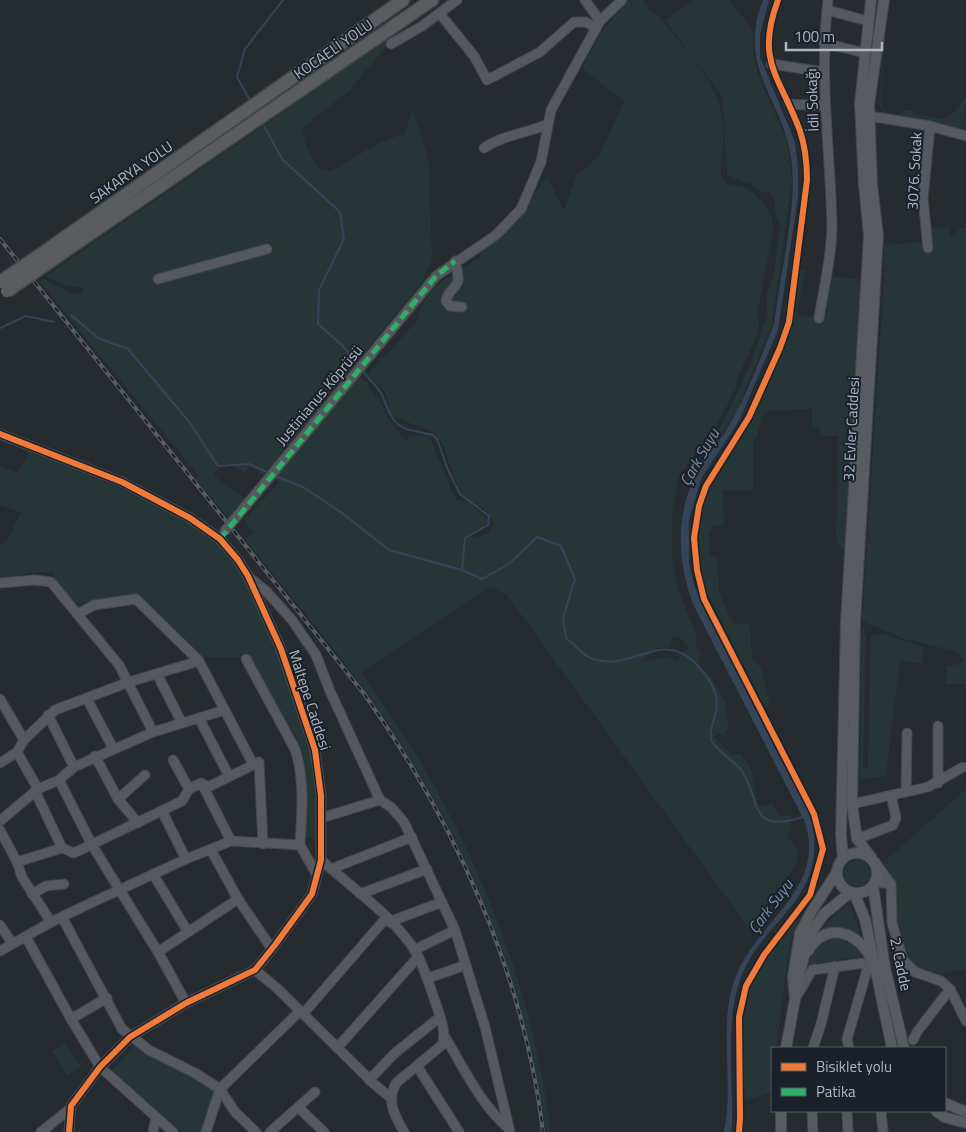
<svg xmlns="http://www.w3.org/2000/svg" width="966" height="1132" viewBox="0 0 966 1132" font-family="'Titillium Web',sans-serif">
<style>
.green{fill:#263637;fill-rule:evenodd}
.water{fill:#354456}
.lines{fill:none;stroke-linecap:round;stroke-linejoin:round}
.stream{stroke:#354456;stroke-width:2}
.minor-casing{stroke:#44484c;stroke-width:11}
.major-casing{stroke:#43474d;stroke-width:12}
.highway-casing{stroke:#42474c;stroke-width:15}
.minor{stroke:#55595f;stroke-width:9}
.major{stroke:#585b60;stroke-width:10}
.highway{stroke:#5a5c5f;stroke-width:12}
.rail-casing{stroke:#595d62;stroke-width:4}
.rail{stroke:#1a212a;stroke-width:2;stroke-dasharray:5.5;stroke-linecap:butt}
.minor-bridge-casing{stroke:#44484c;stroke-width:11;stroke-linecap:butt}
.highway-bridge-casing{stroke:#42474c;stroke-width:15;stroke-linecap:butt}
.minor-bridge{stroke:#55595f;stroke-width:9}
.highway-bridge{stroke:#5a5c5f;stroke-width:12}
.quiet{stroke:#2db169;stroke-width:5;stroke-dasharray:10 5;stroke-linecap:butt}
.cycleway-casing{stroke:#1a212a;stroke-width:9}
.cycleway{stroke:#f17a3a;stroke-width:6}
.labels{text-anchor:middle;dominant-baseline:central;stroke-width:4;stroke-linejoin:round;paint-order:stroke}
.street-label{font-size:15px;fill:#afb7c2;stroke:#1a212a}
.water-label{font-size:16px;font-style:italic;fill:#7a8fa8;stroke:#1a212a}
</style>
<rect width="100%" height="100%" fill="#262b30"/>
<g class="green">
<path d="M627 0H642L653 13 657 14C681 45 715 77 722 116 726 137 721 157 721 178L728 184 746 187 763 203 772 217 773 230 758 310 759 331 737 379 736 388 720 420 680 474 677 484 672 518V557L677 587 697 637 695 642 698 651 701 652 699 662 693 663 700 665 718 688 725 703 729 728 723 736 719 733 714 737 732 755 741 754 752 771 758 807 772 804 779 816H790L791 829 787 837C792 841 797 846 798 853 800 869 759 914 748 927L507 595 490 587 361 673C460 806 530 967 551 1132H546C522 976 463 827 371 699 332 644 287 592 245 539L253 532 244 520 280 482 263 475 251 466 244 472 224 463 213 475 245 499 228 517 196 480 199 476 40 282 43 278 70 293 83 294 82 290 86 288 65 286 46 276 269 122 397 28 399 31 349 91 302 128 307 148 319 168 331 171 379 143 405 133 413 109 429 161 432 260 421 283 350 370 368 383 375 398H379L386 415 404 438 407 440 409 435 427 436 431 440 456 500 467 502 488 519 483 527 468 535 473 538 487 534 494 525C491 507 471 505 462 493 452 478 445 441 434 433 421 425 404 423 391 414L386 394 368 374 418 320C423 287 456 272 482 257L479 250 525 206 547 177 564 210 577 175 599 156 624 101 582 68 600 35ZM679 636 688 648 687 650 679 654 678 661 668 656 640 662 658 648 670 647 672 638Z"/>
<path d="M695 0H730L753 31V55L758 74 787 142 792 180 772 325 736 413 718 440 714 436 724 420 749 367 767 315V294L774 272 780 225 774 210 775 201 770 193 757 190 750 182 746 184 727 174 722 96 665 20Z"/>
<path d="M888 9 881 96 883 108 886 112 900 115 905 110H911L916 114 943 119 955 111 966 97 964 132 883 114 879 104Z"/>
<path d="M949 227V235L955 237 959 229 966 228V684H945L947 667 964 662 962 657 954 651 905 639 862 621 884 278V245L924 242 931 250 930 228Z"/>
<path d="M798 269 805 271 797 314 826 319 831 276 862 280 846 545 841 550 836 539 838 436H820V427L812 428V409L767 411 763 414 757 437 753 441V490L723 491 724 525 714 526 709 533 710 556 718 557 719 593 733 623 750 624 752 658 761 668 770 704 765 707 705 589 698 559V520L708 488 715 473 746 429 790 331Z"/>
<path d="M29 452 96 478 178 515 191 522 228 552 245 576 266 618 313 751 317 816 315 841 306 837 303 754 295 735 265 686V678L257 673 249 657H202L140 595 76 603C67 595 53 586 54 573L35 572 0 578V545L6 543 21 512 0 505V467L18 473Z"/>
<path d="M862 627 866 635 863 769 868 768 870 636 883 634 924 647 922 663 900 661 886 776 860 780Z"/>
<path d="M966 789V970C954 970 939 974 928 972 885 966 901 902 892 875 891 870 887 866 883 863Z"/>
<circle cx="857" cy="873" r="13"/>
<path d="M850 904 860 934 843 928 822 930 838 912Z"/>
<path d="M801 913 790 944 776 1048H772L770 1093 743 1101C742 1057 736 1008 757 968 769 947 786 931 801 913Z"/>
<path d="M848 937 863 951 864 956 817 963 807 971C815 942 817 938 848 937Z"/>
<path d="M65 1043 81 1066 68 1075 52 1051Z"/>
<path d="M135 1047 214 1089 202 1132H182L111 1072Z"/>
</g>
<path class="water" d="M763 0H769L760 34V57L795 142 798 168V198L778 330 739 421 702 477 689 519V564L695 587 702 605 811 818C831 903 759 917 738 986 726 1026 733 1081 732 1123L731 1132H724C735 1079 716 1024 737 973 760 919 828 887 804 820L694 606C675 558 675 505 704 460 713 447 724 436 731 422 748 392 761 357 774 324L776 310C782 265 796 210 792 166 787 101 735 71 763 0Z"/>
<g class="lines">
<g class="stream">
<path d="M250 100 237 77 245 49 283 0"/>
<path d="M262 122 282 159 340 212 344 239 319 290 318 324 343 346 359 366"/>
<path d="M71 315 98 338 128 349 190 423 218 466 249 464 269 473"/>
<path d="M0 328 26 316 54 322"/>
<path d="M362 370C367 377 378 387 382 395 396 431 397 427 433 435L437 439 448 470 460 494 489 516 488 525 465 538 462 570"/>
<path d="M275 476 303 487 342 513 389 550 462 570 482 579 509 564 537 537 561 546 575 579 563 618 566 638C574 644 583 656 593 659 634 672 661 628 696 664 705 673 713 683 716 696 720 715 708 726 711 740 717 752 733 759 741 770 762 798 746 835 803 817"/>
</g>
<g class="minor-casing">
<g id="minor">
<path d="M585 0 600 21"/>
<path d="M827 10 868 21"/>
<path d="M440 14 474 56 487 80 540 52 574 22H586L596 28"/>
<path d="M824 43 865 53"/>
<path d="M391 44 422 26 457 0"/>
<path d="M771 64 824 72"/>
<path d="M789 104 825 106"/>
<path d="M869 116 930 126 966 136"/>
<path d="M484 148C503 135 528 133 548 124"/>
<path d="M928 248 923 198 930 126"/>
<path d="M455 261C456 267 459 275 458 281 455 290 447 291 446 301L450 306 462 307"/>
<path d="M436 276 496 235 521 209 541 162 551 110 600 21 622 0"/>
<path d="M158 279 267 249"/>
<path d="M819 318C824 287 832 255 832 224 830 149 819 75 828 0"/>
<path d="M0 434 122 482 190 518 220 539 238 560 248 576 281 649 315 750 321 796V860L312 894 275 945 255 970 186 1003 130 1037 100 1067 71 1106 69 1132"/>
<path d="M250 578 266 591 292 620 316 655 330 691 380 800"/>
<path d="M0 583 35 580 51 582 119 665 153 732"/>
<path d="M78 614 94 605 136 599 199 661"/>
<path d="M246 659 295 749C305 779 302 814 300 845"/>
<path d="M157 674 182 723"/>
<path d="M0 699 24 740"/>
<path d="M87 699 113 748"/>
<path d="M48 715 74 767"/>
<path d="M199 718 229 776"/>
<path d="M17 752 38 789"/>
<path d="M95 756 118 799 138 823"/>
<path d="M173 760 189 789"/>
<path d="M0 763 17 752 24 740 55 710 129 682 199 661 253 764"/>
<path d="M59 780 92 845 158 952 186 1003"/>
<path d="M938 783V726"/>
<path d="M202 784 231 841"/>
<path d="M35 791 62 848"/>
<path d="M906 792 907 733"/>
<path d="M118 799 145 775"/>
<path d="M852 804 928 787 963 767"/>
<path d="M162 811 186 859"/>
<path d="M321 818 380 800 391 807 404 822 455 930 485 1027 510 1132"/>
<path d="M0 821 38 789 59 780 74 767 153 732 225 710"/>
<path d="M0 830 17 862 22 877 51 922"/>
<path d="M857 839 893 825 896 818 891 795"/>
<path d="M211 850 238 899 272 949"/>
<path d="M321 860C352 888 396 918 417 954 425 970 430 987 436 1004 440 1018 447 1031 442 1045L396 1083C386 1102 395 1116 404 1132"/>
<path d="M17 862 62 848 74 853 182 801 189 789 201 783 208 787 259 762 263 844"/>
<path d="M875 862 891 884"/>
<path d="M331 869 412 837"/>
<path d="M153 874 188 932"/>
<path d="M876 882 891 884 892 923 903 960 915 972 941 981 950 989 966 1021"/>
<path d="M32 894 46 886 64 884"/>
<path d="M360 894 427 869"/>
<path d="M62 917 122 1029 149 1050 195 1073 220 1089 235 1112 256 1132"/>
<path d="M389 922 442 902"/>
<path d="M0 925 12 943"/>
<path d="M26 937 71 1019 107 998"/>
<path d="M414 950 455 930"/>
<path d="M0 951 51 922 93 902 186 859 231 841 300 845 317 875"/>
<path d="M158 952 238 899"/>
<path d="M255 970 278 989 374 1084 391 1098"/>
<path d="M428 978 466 965"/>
<path d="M795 999 812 970 872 962"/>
<path d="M303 1014 386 918"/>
<path d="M71 1019 100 1067 173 1132"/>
<path d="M445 1037C464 1068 480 1104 508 1128"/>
<path d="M913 1040 917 1032 950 989"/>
<path d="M337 1048 418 957"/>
<path d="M813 1048 821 1024 835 966"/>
<path d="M849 1048 847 1039 869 963"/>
<path d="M417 1066 459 1132"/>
<path d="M369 1080 395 1053 440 1017"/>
<path d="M299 1108 324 1132"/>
<path d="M812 1111 813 1132"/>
<path d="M847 1111 848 1132"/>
<path d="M881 1111 883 1132"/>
<path d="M41 1132 71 1108"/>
<path d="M153 1132 156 1118"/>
<path d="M206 1132 220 1089 300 1011"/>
<path d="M270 1132 315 1092"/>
</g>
</g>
<g class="major-casing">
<g id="major">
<circle cx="857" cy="873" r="20"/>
<path d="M871 857 857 839 852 804 855 622 878 236 872 184 869 105 884 0"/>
<path d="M843 859 841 835 846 622 869 236 864 185 860 104 871 0"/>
<path d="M873 886 885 968 904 1048"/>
<path d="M854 893 865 919 892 1048"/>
<path d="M808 951C826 922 854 930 870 956"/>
<path d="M797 982 811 932 824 914 851 892"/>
<path d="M786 1048 795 999 793 976 800 933 813 909 837 872"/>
<path d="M945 1103 966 1112"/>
<path d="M781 1111V1132"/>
<path d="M936 1111 944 1117 966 1123"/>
</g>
</g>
<g class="highway-casing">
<g id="highway">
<path d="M43 253 403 0"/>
<path d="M52 260 432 0"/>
</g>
</g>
<use href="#minor" class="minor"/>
<use href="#major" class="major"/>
<use href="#highway" class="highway"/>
<g class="rail-casing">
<path id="rail" d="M0 239 365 695C456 824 524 974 543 1132"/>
</g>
<use href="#rail" class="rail"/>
<g class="minor-bridge-casing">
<path id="minor-bridge" d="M224 532 436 276"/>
</g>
<g class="highway-bridge-casing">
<g id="highway-bridge">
<path d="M0 282 43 253"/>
<path d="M7 291 52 260"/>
</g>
</g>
<use href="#minor-bridge" class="minor-bridge"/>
<use href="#highway-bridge" class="highway-bridge"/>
<path class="quiet" d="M220 539 436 276 455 261"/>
<g class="cycleway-casing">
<g id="cycleway">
<path d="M0 434 122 482 190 518 220 539 238 560 248 576 281 649 315 750 321 796V860L312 894 275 945 255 970 186 1003 130 1037 100 1067 71 1106 69 1132"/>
<path d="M739 1132 740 1119 739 1017 746 986 764 955 810 895 823 849 814 814 704 599 697 570 694 538 699 506 706 486 749 417 780 348 789 322 807 180C807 164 805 146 800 131 780 76 755 62 778 0"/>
</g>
</g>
<use href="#cycleway" class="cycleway"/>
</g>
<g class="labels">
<g class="street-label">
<text transform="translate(333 49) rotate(-35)">KOCAELİ YOLU</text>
<text transform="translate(812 100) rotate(-92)">İdil Sokağı</text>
<text transform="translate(914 171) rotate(-87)">3076. Sokak</text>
<text transform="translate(131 172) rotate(-35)">SAKARYA YOLU</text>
<text transform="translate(319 395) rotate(-50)">Justinianus Köprüsü</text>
<text transform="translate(851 429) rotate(-87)">32 Evler Caddesi</text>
<text transform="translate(310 700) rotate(72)">Maltepe Caddesi</text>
<text transform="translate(901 964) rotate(78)">2. Cadde</text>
</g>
<g class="water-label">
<text transform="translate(699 457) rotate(-60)">Çark Suyu</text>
<text transform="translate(770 906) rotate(-53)">Çark Suyu</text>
</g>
</g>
<rect x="771" y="1047" width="175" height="65" fill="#1a212a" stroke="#565d67"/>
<rect x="781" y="1063" width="25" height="8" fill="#f17a3a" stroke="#565d67"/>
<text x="816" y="1072" font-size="15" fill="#afb7c2">Bisiklet yolu</text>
<rect x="781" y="1088" width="25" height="8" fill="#2db169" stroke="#565d67"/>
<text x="816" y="1097" font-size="15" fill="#afb7c2">Patika</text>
<path d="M786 42v8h96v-8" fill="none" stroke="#afb7c2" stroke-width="2.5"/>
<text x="794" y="42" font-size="15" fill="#afb7c2" stroke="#1a212a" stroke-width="4" paint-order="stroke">100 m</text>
</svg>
